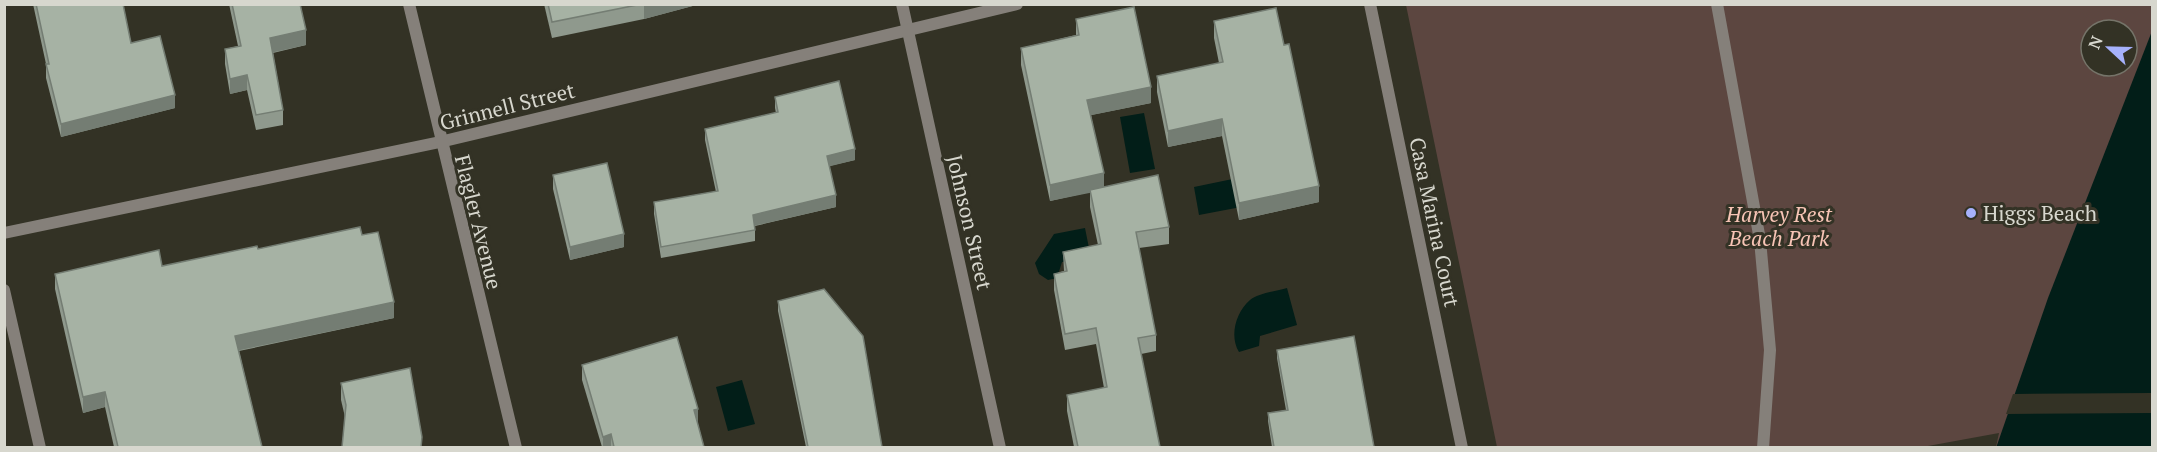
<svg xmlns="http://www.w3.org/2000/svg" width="2157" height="452" viewBox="0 0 2157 452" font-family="'PT Serif',serif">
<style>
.green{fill:#5c4640;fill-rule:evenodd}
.water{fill:#021e18}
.pier{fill:#333225}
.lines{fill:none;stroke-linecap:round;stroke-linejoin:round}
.minor{stroke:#85807a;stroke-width:12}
.tertiary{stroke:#85807a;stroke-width:12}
.wall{fill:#8f998d}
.shaded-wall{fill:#747d73}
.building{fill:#a6b2a4;stroke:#747d73;stroke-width:1.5}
.poi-dot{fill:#a6b1fc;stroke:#333225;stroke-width:2}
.labels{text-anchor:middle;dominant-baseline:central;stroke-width:6;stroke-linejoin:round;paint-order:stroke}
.street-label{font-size:21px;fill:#d7d7ce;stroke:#333225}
.poi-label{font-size:21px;fill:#d7d7ce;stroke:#333225;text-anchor:start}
.park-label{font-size:21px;font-style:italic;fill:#f7c4b5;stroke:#333225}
</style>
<rect width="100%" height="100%" fill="#333225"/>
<path class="green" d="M1406 5H2152V447H1996L1999 433 1917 448 1497 447ZM2091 30H2127V66H2091Z"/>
<g class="water">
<path d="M2152 31V447L1996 448 2048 298Z"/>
<path d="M1144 113 1155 169 1130 173 1120 117Z"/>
<path d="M1252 175 1262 203 1199 215 1194 187Z"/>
<path d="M1085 228 1090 253 1084 259 1062 262 1057 278 1048 280 1039 274 1035 263 1054 234Z"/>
<path d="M1287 288 1297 325 1260 336 1259 346 1239 352C1229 336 1236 312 1250 300 1258 293 1277 291 1287 288Z"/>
<path d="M742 380 755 424 728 431 716 387Z"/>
</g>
<path class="pier" d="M2152 393V413L2006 414 2013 394Z"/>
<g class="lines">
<g class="minor">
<path d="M902 4 1000 448"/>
<path d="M1370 4 1462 448"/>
<path d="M4 233 440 142 1017 4"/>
<path d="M4 290 40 448"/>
</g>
<g class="tertiary">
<path d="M409 4 516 448"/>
<path d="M1717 4 1760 240 1770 350 1763 448"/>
</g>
</g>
<g class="wall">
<path d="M33 4H123L131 43 175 108 61 137 46 78V64Z"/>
<path d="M229 4H300L306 45 273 53 283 110V125L256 130 247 90 230 94 225 64V49L238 46Z"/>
<path d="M544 4H700L644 19 552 38Z"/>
<path d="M1076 19 1151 103 1091 115 1104 187 1169 227V244L1139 248 1156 335V351L1141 354 1160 447H1074L1067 411V395L1104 388 1096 344 1065 350 1054 290V274L1064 271 1063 252 1098 245 1090 207V192L1050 201 1021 65V48L1076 35Z"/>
<path d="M1214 21 1319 202 1239 220 1222 136 1168 147 1157 92V76L1219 63 1214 38Z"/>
<path d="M775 97 855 160 829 166 836 207 755 226V241L661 258 654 214V202L716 192 705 140V129L776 113 775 108Z"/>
<path d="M553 175 624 247 570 260 553 189Z"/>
<path d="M362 235 394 318 239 351 262 447H114L105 407 83 413 55 289V274L162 266 258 249Z"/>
<path d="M778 301 882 447H806L778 311Z"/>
<path d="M1277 350 1374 447H1272L1268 421V413L1286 410 1277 358Z"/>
<path d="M582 365 698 424 704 447H602L582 380Z"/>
<path d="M341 383 422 447 345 417 341 400Z"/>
</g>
<g class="shaded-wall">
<path d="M644 4H700L644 19Z"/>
<path d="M306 30V45L270 53V38Z"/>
<path d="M247 75V90L230 94V79Z"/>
<path d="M1151 87V103L1087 116V100Z"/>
<path d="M175 95V108L61 137V124Z"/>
<path d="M1222 119V136L1168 147V131Z"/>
<path d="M855 149V160L827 167V156Z"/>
<path d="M1104 173V190L1050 201V185Z"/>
<path d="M1319 186V202L1239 220V203Z"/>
<path d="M836 195V207L753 226V215Z"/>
<path d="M624 234V247L570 260V247Z"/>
<path d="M394 302V318L235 351V336Z"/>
<path d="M105 392V407L83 413V397Z"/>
<path d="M698 409V424L694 410Z"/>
<path d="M611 434V447H603V437Z"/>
</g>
<g class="building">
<path d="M36 4H123L131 43 160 36 175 95 61 124 46 64H49Z"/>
<path d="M232 4H300L306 30 270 38 283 110 256 115 247 75 230 79 225 49 241 46Z"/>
<path d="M548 4H642L552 22Z"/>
<path d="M1134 7 1151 87 1087 100 1104 173 1050 185 1021 48 1079 35 1076 19Z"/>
<path d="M1276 8 1284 45 1289 44 1319 186 1239 203 1222 119 1168 131 1157 76 1223 62 1214 21Z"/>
<path d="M839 81 855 149 827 156 836 195 753 215 755 230 661 247 654 202 718 191 705 129 778 112 775 97Z"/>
<path d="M607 163 624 234 570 247 553 175Z"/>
<path d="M1158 175 1169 227 1136 232 1156 335 1138 338 1160 447H1078L1067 395 1107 387 1096 328 1065 334 1054 274 1067 271 1063 252 1101 244 1090 190Z"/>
<path d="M360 227 362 235 378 232 394 302 235 336 262 447H118L105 392 83 397 55 274 159 250 162 266 257 246 258 249Z"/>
<path d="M824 289 863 336 882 447H808L778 301Z"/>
<path d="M1354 336 1374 447H1274L1268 413 1288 410 1277 350Z"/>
<path d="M677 337 698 409 694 410 704 447H614L611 434 603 437 582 365Z"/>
<path d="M410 368 422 437 421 447H342L346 405 341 383Z"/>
</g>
<circle class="poi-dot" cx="1971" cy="213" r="6"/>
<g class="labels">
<g class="street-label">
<text transform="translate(507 106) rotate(-14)">Grinnell Street</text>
<text transform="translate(479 222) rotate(76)">Flagler Avenue</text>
<text transform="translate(970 222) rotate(77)">Johnson Street</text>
<text transform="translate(1435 222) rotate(78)">Casa Marina Court</text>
</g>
<g class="poi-label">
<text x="1983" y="213">Higgs Beach</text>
</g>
<g class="park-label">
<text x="1779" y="214">Harvey Rest<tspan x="1779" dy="24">Beach Park</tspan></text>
</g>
</g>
<rect width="2157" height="452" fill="none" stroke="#d7d7ce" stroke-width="12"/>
<g transform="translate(2109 48) rotate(292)"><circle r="28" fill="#333225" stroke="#757469" stroke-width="1.5"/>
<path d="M0-4.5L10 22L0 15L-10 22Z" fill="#a6b1fc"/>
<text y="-9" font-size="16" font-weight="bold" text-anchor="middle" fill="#d7d7ce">N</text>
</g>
</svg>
